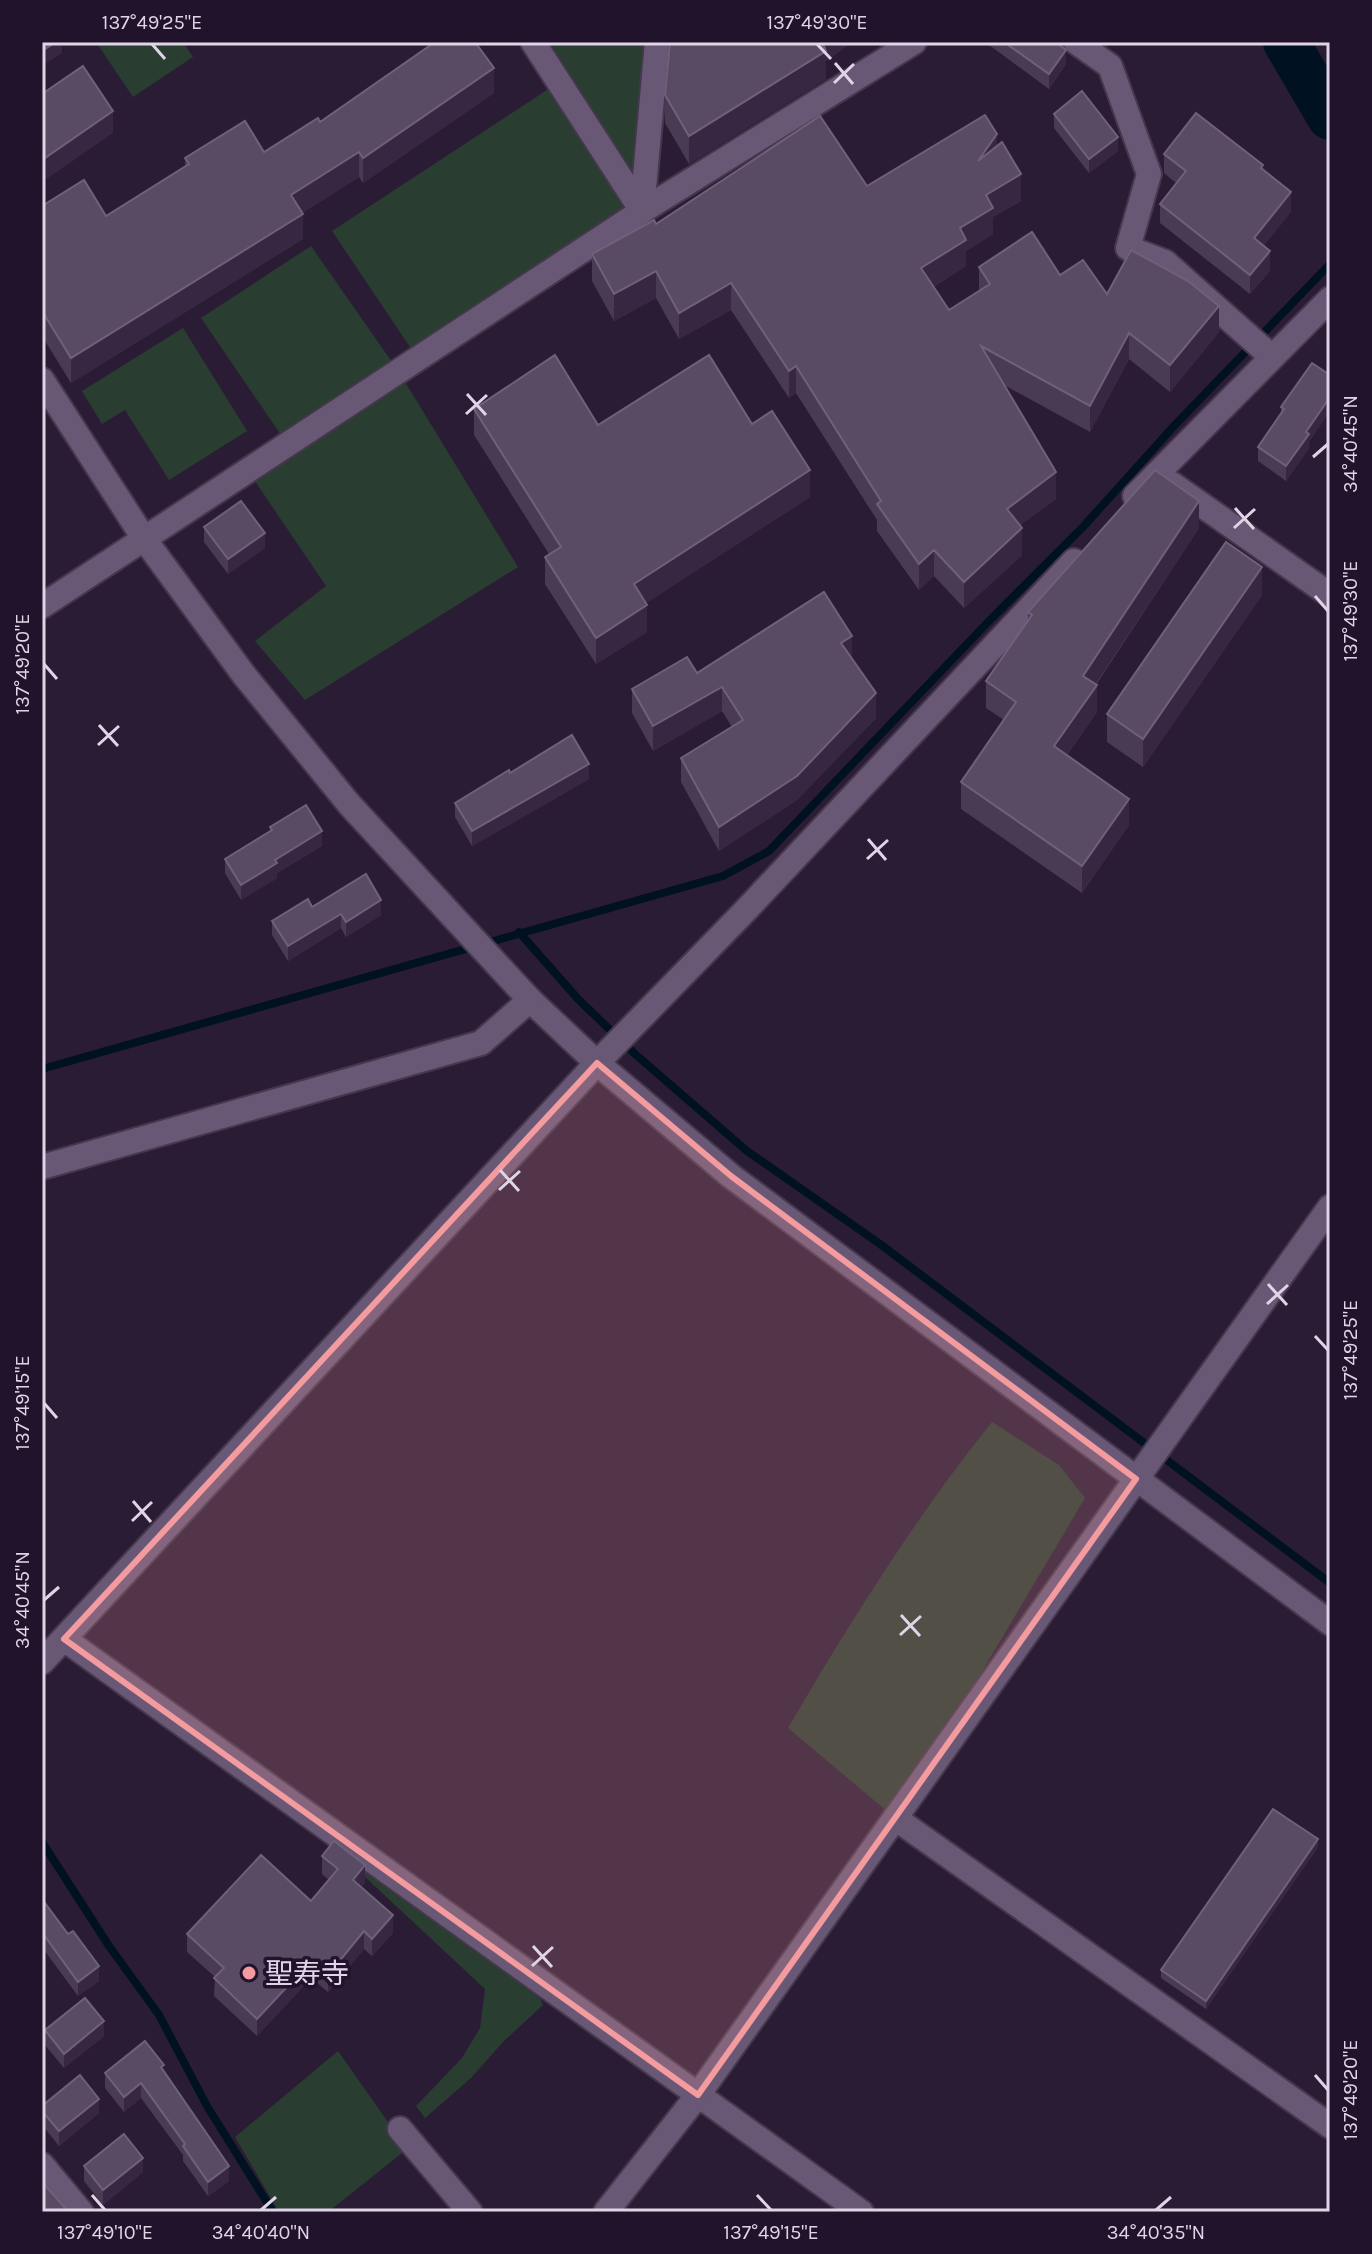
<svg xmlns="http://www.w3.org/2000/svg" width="1372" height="2254" viewBox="0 0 1372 2254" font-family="Karla,'Noto Sans JP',sans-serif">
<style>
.green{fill:#293d30}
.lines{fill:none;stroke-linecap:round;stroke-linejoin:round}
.stream{stroke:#012;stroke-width:8}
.river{stroke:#012;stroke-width:46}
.minor-casing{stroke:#44384c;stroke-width:28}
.minor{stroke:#695875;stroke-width:24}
.wall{fill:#4a3b55}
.shaded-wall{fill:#372742}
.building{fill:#5a4b65;stroke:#6f6179;stroke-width:2}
.marked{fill:#f49b9f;fill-opacity:0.2;stroke:#f49b9f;stroke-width:6;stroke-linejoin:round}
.ticks{fill:none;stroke:#dfd5e6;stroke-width:3}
.poi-dot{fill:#f49b9f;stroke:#21132b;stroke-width:3}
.labels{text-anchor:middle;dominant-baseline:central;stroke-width:7;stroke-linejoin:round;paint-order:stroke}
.poi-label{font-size:28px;fill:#dfd5e6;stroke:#21132b;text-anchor:start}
.neatline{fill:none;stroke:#dfd5e6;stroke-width:3}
.ticks-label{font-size:20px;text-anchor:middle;fill:#dfd5e6}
</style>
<rect width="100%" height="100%" fill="#2b1c35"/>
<g class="green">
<path d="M96 42H183L193 57 133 97Z"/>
<path d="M535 42H657L644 196Z"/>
<path d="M559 82 642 211 418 359 332 231Z"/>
<path d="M311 246 399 372 518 567 305 700 255 641 326 586 248 471 281 435 201 318Z"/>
<path d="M183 328 247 431 169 480 125 410 102 424 82 391Z"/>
<path d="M992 1422 1059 1465 1085 1498 895 1818 788 1728C850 1622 915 1518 992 1422Z"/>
<path d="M335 1849 536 1990 543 2005 503 2042 471 2078 425 2118 416 2106 462 2058 480 2028 485 1989Z"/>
<path d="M338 2051 407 2149 328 2212H279L235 2137Z"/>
</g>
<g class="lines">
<g class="stream">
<path d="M519 932 578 999 635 1054 747 1151 880 1244 1330 1583"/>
<path d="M42 1069 723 876 769 851 990 620 1083 527 1174 426 1330 264"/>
<path d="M42 1842 109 1946 159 2015 207 2106 273 2212"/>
</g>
<path class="river" d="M1286 42 1330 117"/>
<g class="minor-casing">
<g id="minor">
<path d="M533 42 642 211"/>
<path d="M1076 42 1110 66 1149 174 1128 248 1165 262 1272 357"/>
<path d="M642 211 657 42"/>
<path d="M42 380 145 540 244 675 349 804 530 1000 597 1063 731 1176 1330 1623"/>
<path d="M1172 484 1330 595"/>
<path d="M1135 496 1330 299"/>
<path d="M42 606 642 211 914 42"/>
<path d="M42 1167 481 1043 530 1000"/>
<path d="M64 1639 861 2212"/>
<path d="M42 1662 597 1063 745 911 1074 561"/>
<path d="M895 1818 1330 2126"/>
<path d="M400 2129 470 2212"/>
<path d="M42 2165 81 2212"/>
<path d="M606 2212 698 2095 1330 1207"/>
</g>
</g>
<use href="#minor" class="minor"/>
</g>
<g class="wall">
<path d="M852 42 826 61V79L689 164 665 123V95Z"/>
<path d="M985 42H1056L1066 64 1049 89Z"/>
<path d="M494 93 363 183 359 177 302 213 303 239 71 383 42 336V206L106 216 185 166V158L264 152 320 122Z"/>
<path d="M1054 114 1118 151 1089 173 1054 128Z"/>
<path d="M997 146 1021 201 993 217V234L966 251V266L933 287 949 310 979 291V267L1060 275 1107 294 1219 332 1170 392 1129 359 1090 432 1004 385 1056 499 1020 525 1022 555 964 608 934 576 919 590 877 531V520L796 393 789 398 731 310 679 339 656 298 614 321 592 281V254L656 224 867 186Z"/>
<path d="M1164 154 1263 170 1291 212 1263 246 1270 271 1250 294 1160 223V204L1176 183 1164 173Z"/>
<path d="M1312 363 1309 448 1286 481 1258 461V447L1281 413V407Z"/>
<path d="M474 409 598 425 752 424 810 497 646 603 647 632 596 664 545 584V557L549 554 474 435Z"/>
<path d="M204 527 265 548 228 574 204 542Z"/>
<path d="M1199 528 1096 685 1097 712 1067 755 1129 825 1082 893 961 809V782L1004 720 986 708V681L1028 621V612Z"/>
<path d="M1262 595 1143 767 1107 742V714Z"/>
<path d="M852 659 876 718 797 800 719 851 681 782V758L732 727 722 711 653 751 632 713V689L697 673Z"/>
<path d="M510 773 589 779 472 846 455 817V803Z"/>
<path d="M270 827 322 846 277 873V878L241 900 225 873V859L270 831Z"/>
<path d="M312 907 381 915 346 937 341 928 288 961 272 935V921Z"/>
<path d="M1318 1847 1206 2009 1161 1978V1970Z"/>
<path d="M322 1856 365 1883 361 1887 393 1933 372 1956 364 1949 328 1992 311 1978 257 2036 214 1996 215 1977 187 1952V1934L311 1901 329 1880 322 1874Z"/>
<path d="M42 1899 99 1981 78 1996 44 1950Z"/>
<path d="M45 2030 104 2036 64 2068 45 2045Z"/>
<path d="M164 2071 229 2181 208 2196 183 2161V2155L141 2098 124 2112 105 2088V2073Z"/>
<path d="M42 2106 99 2113 59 2146 42 2125Z"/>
<path d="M84 2166 143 2172 103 2205 84 2181Z"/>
</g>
<g class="shaded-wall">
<path d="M56 42H62V53L42 66V51Z"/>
<path d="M820 42H852L826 61V79L689 164V136Z"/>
<path d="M1066 50V64L1049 89V74Z"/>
<path d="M494 68V93L363 183V158Z"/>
<path d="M113 111V133L42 182V160Z"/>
<path d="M997 134V161H978Z"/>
<path d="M1118 137V151L1089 173V159Z"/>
<path d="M359 152V177L291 220V195Z"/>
<path d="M1021 174V201L993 217V234L966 251V266L921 294V268L986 195Z"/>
<path d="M1291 192V212L1254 258V238Z"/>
<path d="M303 214V239L71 383V358Z"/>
<path d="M1270 251V271L1250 294V275Z"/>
<path d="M656 271V298L614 321V294Z"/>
<path d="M731 283V310L679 339V313Z"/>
<path d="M1219 306V332L1170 392V365Z"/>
<path d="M1129 333V359L1090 432V406Z"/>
<path d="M796 366V393L789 398V371Z"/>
<path d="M1330 397V412L1309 442V448L1286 481V466L1306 432Z"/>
<path d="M810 470V497L634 611V584Z"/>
<path d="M1056 472V499L1007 535V509Z"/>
<path d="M1199 501V528L1083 703V676Z"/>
<path d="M1022 528V555L964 608V582Z"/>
<path d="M265 533V548L228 574V559Z"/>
<path d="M934 550V576L919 590V564Z"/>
<path d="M1262 567V595L1143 767V739Z"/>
<path d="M647 605V632L596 664V638Z"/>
<path d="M852 636V661L841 643Z"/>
<path d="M1097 685V712L1054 773V746Z"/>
<path d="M722 687V711L653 751V726Z"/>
<path d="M876 693V718L797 800 719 851V827Z"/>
<path d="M589 764V779L472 846V831Z"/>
<path d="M1129 799V825L1082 893V866Z"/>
<path d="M322 831V846L277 873V878L241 900V885L275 860Z"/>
<path d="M381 900V915L346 937V922Z"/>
<path d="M341 914V928L288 961V946Z"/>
<path d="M1318 1839V1847L1206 2009V2001Z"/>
<path d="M365 1865V1883L353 1898V1880Z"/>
<path d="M393 1915V1933L372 1956V1939Z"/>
<path d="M364 1931V1949L328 1992V1975Z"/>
<path d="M44 1935V1950L42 1951V1936Z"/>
<path d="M311 1961V1978L257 2036V2019Z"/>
<path d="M99 1966V1981L78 1996V1982Z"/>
<path d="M104 2021V2036L64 2068V2054Z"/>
<path d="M141 2083V2098L124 2112V2097Z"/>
<path d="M99 2099V2113L59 2146V2131Z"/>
<path d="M143 2158V2172L103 2205V2190Z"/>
<path d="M229 2166V2181L208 2196V2182Z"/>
</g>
<g class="building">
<path d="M42 42H56L42 51Z"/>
<path d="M435 42H475L494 68 363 158 359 152 291 195 303 214 71 358 42 311V206L84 180 106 216 189 164 185 158 245 121 264 152 318 118 320 122Z"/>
<path d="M670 42H822L826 51 689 136 665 95Z"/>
<path d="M1004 42H1056L1066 50 1049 74Z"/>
<path d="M83 66 113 111 42 160V113L44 112 42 108V94Z"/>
<path d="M1082 91 1118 137 1089 159 1054 114Z"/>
<path d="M1196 113 1263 165 1261 168 1291 192 1254 238 1270 251 1250 275 1160 204 1186 171 1164 154Z"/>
<path d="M985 115 997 134 978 161 1002 142 1021 174 986 195 993 208 960 228 966 240 921 268 949 310 990 284 979 267 1032 232 1060 275 1083 260 1107 294 1131 250 1188 281 1219 306 1170 365 1129 333 1090 406 981 346 1056 472 1007 509 1022 528 964 582 934 550 919 564 877 504 881 501 796 366 789 371 731 283 679 313 656 271 614 294 592 254 654 220 656 224 820 116 867 186Z"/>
<path d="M555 355 598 425 709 355 752 424 772 411 810 470 634 584 647 605 596 638 545 557 561 547 474 409Z"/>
<path d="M1312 363 1330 375V397L1306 432 1309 434 1286 466 1258 447 1284 409 1281 407Z"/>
<path d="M1155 470 1199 501 1083 676 1097 685 1054 746 1129 799 1082 866 961 782 1016 702 986 681 1032 615 1028 612Z"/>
<path d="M241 501 265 533 228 559 204 527Z"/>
<path d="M1226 542 1262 567 1143 739 1107 714Z"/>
<path d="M824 592 852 636 841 643 876 693 797 776 719 827 681 758 743 720 722 687 653 726 632 689 687 657 697 673Z"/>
<path d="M572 735 589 764 472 831 455 803 509 770 510 773Z"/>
<path d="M306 805 322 831 275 860 277 863 241 885 225 859 272 830 270 827Z"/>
<path d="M366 874 381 900 346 922 341 914 288 946 272 921 308 899 312 907Z"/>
<path d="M1273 1809 1318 1839 1206 2001 1161 1970Z"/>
<path d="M334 1841 365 1865 353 1880 393 1915 372 1939 364 1931 328 1975 311 1961 257 2019 214 1978 224 1968 187 1934 261 1855 311 1901 338 1869 322 1856Z"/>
<path d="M42 1899 68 1934 73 1931 99 1966 78 1982 44 1935 42 1936Z"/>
<path d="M85 1998 104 2021 64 2054 45 2030Z"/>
<path d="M145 2041 164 2065 161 2067 229 2166 208 2182 183 2146 185 2144 141 2083 124 2097 105 2073Z"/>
<path d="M80 2075 99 2099 59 2131 42 2111V2106Z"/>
<path d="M124 2134 143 2158 103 2190 84 2166Z"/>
<path d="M42 2182 65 2208 61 2212H42Z"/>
</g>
<path class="marked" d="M597 1063 731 1176 1136 1479 698 2095 64 1639Z"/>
<path class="ticks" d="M152 44 165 59M817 44 831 59M835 63 853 84M834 83 854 64M467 394 486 415M466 414 487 395M1313 457 1328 444M1235 508 1254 529M1234 528 1255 509M1315 596 1328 611M44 664 57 679M99 725 118 746M98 745 119 726M868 839 886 860M867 859 888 840M500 1170 519 1191M499 1190 520 1171M1268 1284 1287 1305M1267 1304 1288 1285M1315 1336 1328 1350M44 1403 57 1418M133 1501 151 1522M132 1521 152 1502M44 1600 59 1587M901 1615 920 1636M900 1635 921 1616M533 1946 552 1967M532 1966 553 1947M1315 2075 1328 2090M92 2195 105 2210M757 2195 771 2210M261 2210 276 2197M1156 2210 1171 2197"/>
<circle class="poi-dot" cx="249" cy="1973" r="8"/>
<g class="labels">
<g class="poi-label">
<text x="265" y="1973">聖寿寺</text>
</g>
</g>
<rect width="1372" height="2254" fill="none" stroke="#21132b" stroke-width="88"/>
<rect x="44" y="44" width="1284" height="2166" class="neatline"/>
<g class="ticks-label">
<text x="152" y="29">137°49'25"E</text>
<text x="817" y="29">137°49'30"E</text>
<text transform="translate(1350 444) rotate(-90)" y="7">34°40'45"N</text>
<text transform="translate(1350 611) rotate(-90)" y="7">137°49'30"E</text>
<text transform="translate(22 664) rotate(-90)" y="7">137°49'20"E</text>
<text transform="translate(1350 1350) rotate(-90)" y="7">137°49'25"E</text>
<text transform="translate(22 1403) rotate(-90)" y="7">137°49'15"E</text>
<text transform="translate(22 1600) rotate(-90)" y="7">34°40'45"N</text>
<text transform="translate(1350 2090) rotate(-90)" y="7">137°49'20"E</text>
<text x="105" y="2239">137°49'10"E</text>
<text x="261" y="2239">34°40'40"N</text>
<text x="771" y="2239">137°49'15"E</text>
<text x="1156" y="2239">34°40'35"N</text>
</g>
</svg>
